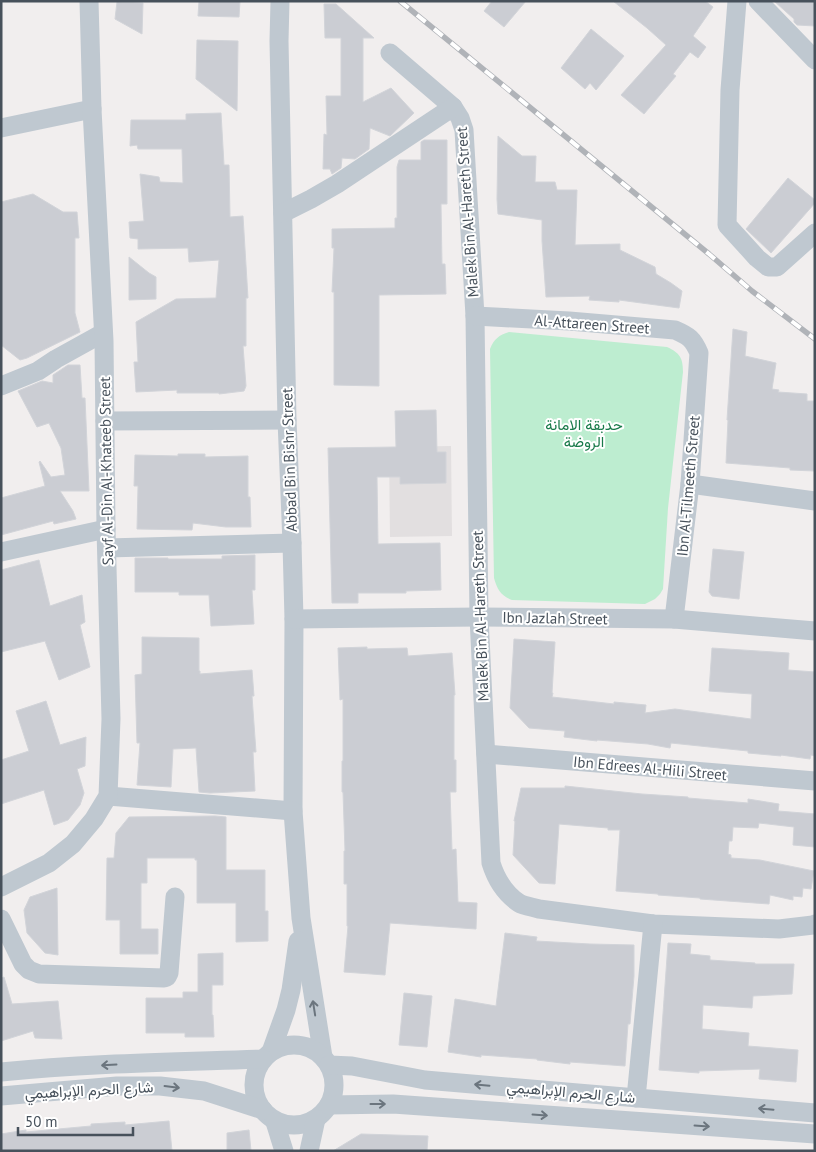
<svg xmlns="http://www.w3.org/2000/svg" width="816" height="1152" viewBox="0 0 816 1152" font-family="'PT Sans',Vazirmatn,sans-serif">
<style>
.education{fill:#e2dfe0}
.green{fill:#bdedd0}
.building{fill:#cbcdd3;stroke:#d2d4d9}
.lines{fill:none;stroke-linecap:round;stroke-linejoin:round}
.minor{stroke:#bfc8d0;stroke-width:19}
.rail-casing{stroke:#b0b3b8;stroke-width:5.5}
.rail{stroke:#fff;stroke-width:4;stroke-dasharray:11;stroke-linecap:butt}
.oneway{stroke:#6b757e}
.labels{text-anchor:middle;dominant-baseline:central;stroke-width:4;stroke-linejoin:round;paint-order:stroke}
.street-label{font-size:15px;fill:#47515b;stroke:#fff}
.park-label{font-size:15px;fill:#197a4a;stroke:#fff}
</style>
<rect width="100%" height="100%" fill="#f1eeee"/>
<path class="education" d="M451 446 452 536 390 537 389 447Z"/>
<path class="green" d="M509 332 667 347C680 353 683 358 683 372L668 508 663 589 660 594 655 599 645 604 512 600C501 596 497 589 494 578L490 349C494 339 499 335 509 332Z"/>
<g class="building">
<path d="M199 1H240L239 17 198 16Z"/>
<path d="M492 1H526L504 27 484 11Z"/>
<path d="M613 1H705L713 7 693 36 706 47 698 58 690 52 673 74 676 76 644 114 621 95 666 45 647 28Z"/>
<path d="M774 1H815V26L797 25 794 22V19Z"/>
<path d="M117 2 143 3 142 34 115 19Z"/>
<path d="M324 4H336L374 38H363V102L391 88 414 113 390 136 370 128 369 149 355 159 342 158 341 168 332 174 330 169H323L324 134 327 135 326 96H341V38H325Z"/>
<path d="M591 29 624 56 596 90 590 83 585 89 561 68Z"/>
<path d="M197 40 238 41 237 111 196 79Z"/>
<path d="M221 113 224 165H229L230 217 243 216 248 298H246V346H243L246 386 244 391 219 394V393H177V390L136 392 134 362H138L136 322 176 299 216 298 219 260 189 262 188 248 138 249V239L130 238 129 222 144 221 140 174 159 177 160 182 183 183 182 149H138L137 145 130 146 131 120H186V114Z"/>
<path d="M498 136 522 156H536L535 182H555L557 190H577L575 245 620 244V250L655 267 656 274 671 283 682 291 679 308 619 300V302L589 300 590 296 546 297 542 241V220L498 214 497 199Z"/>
<path d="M424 140H447V204H441L442 264H445L446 294 379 295V386L334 385V292H332L334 248H332V229L395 228V218H397V167L399 160H421V142Z"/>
<path d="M788 178 815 200V203L771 253 746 229Z"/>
<path d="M33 194 63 212H77L79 238H75V313L80 332 27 358 20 360 1 345V202Z"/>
<path d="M129 257 149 273 156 277V299L129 300Z"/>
<path d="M733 329 747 332 745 356 776 363 772 389 779 390 778 392 807 394V401H814L815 471 790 470V468L726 463 728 420H727Z"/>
<path d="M68 365H80L82 398H85L89 491H60L73 511 76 519 54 524 53 521 1 535V498L45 486 39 462 40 461 51 477 65 475 61 448 49 423 37 427 18 391 42 381 53 383V375Z"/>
<path d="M436 410 437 452H446V483L400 484V477H377L378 544 440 543 441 590 406 591V593H358V603H332L328 448 396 447 395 411Z"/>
<path d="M178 454H205V457L248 456V497H250L251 527H226L193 523 192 530 137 529 138 486H134L135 455 178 456Z"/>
<path d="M713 549 744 552 739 599 712 596 709 592Z"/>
<path d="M255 555V590H252L254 624 211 626 209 595H179V592H135V558H168V559H222V556Z"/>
<path d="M39 560 50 606 82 595 85 622 80 625 90 667 59 680 45 641 1 652V570Z"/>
<path d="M142 637 199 638V671H200V674L252 670 254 696H252L256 752H253L255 791 210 793 199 792 196 748 173 749 171 787 137 785 140 743H137L135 675 142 674Z"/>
<path d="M514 639 555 642 552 693H553L552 697 614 704V702L646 705 645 713 675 709 751 719 752 694 709 691 712 648 789 653 788 670 815 672V756L811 755 810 759 781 755V756L748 753V751L671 743 670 748 648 744 597 740V741L564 737 565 731 529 728 510 708Z"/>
<path d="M367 647V649L407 648 408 656 452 653 455 695H454V760H456V792H450L452 850 456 849 458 902 477 903 476 929 390 923 385 975 344 972 348 926H347V884H344V851H345L343 792H342V761H343V699L340 700 338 648Z"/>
<path d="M46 701 60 745 86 737 85 766 77 769 84 793 80 805 68 820 54 825 44 790 1 804V760L29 751 16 711Z"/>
<path d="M565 786 642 794 688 797V798L748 803V799L779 804 778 811 815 814V847L793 845 794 827 759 823 758 828 733 827 732 841H729L728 854 731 855V858L760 860 814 871 811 889 803 888 802 897 793 896V900L770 895 769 904 700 899V898L658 895V894L616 891 620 830H608V828L559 824 555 884 539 883 513 855 515 821H514L521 788H565Z"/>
<path d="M215 816 226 817V870H265V911H268V941L236 942V903H197V860H195V858H147V883H141V929H158V954H120V920H106L107 858H114L116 833 129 817Z"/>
<path d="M57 888 58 955 45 953 27 933 24 910 30 897Z"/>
<path d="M505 933 537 937 536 941 590 944 634 945V976L630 1024H628L625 1066 570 1062V1064L537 1060V1059L481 1055V1057L448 1052 455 999 496 1006Z"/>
<path d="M668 943 691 944 690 954 710 956V960L755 963V964H794L792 994 753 996 752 1008 703 1005 702 1029 749 1033 748 1046 798 1050 796 1082 759 1079 760 1069 699 1071V1073L659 1070Z"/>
<path d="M223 953V985H212V1015H213L214 1037H185V1033H146V998H183V992H198V954Z"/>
<path d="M4 977 12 1004 58 1001 62 1039 35 1038 33 1031 1 1041V978Z"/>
<path d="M404 993 432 996 427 1047 399 1045Z"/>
<path d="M169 1121 172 1151H1V1134L26 1130V1132L91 1126V1124L125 1122V1125Z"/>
<path d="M249 1130 251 1151H227V1133Z"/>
<path d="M361 1134 428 1136 427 1151H333Z"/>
</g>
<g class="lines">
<g class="minor">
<path d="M280 1 279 41 287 420 292 543 294 619 293 811 301 918 323 1057"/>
<path d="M737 1 730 90 727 225 757 258 768 267H777L815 233"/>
<path d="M758 1 815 60"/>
<path d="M390 53 453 107 460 118 464 130 475 316 479 617 491 863C496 879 504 893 519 903 524 906 532 907 539 909L653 924 779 929 813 925 815 924"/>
<path d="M1 128 92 109"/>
<path d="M283 213 311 199 337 184 453 107"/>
<path d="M475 316 569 321 675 330C689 336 693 339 699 353L690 484 674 619"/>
<path d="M1 386 38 371 56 359 103 333"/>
<path d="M105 421 287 420"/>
<path d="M690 484 815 501"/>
<path d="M107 548 292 543"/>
<path d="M1 552 106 529"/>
<path d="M294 619 479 617 674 619 815 631"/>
<path d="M486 754 815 781"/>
<path d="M108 796 293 811"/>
<path d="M1 887 49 863 73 844 94 819 108 796 111 719 106 529 104 341 92 109 89 1"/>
<path d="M1 919 23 964 29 970 39 974 164 978 167 977 169 973 175 897"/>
<circle cx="294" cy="1085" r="40"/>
<path d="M271 1052 286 1010 291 990 298 941"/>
<path d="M329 1065 352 1066 425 1080 815 1113"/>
<path d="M1 1072C88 1063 176 1062 263 1059"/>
<path d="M1 1096 117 1086H160L204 1091 263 1110"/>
<path d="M636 1098 653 924"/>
<path d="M329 1105 393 1104 815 1134"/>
<path d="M275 1122 284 1151"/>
<path d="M309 1151 316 1119"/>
</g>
<g class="rail-casing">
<path id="rail" d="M400 1 709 254 752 291 815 339"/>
</g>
<use href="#rail" class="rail"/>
</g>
<defs><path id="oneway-shaft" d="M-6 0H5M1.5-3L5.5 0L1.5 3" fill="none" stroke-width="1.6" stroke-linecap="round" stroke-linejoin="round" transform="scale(1.25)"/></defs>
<g class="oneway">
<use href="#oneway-shaft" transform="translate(314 1008) rotate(-99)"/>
<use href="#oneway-shaft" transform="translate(109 1065) rotate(177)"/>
<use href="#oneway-shaft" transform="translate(482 1085) rotate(-175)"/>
<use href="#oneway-shaft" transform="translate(172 1087) rotate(7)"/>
<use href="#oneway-shaft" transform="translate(378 1104)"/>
<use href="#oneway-shaft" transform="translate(766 1109) rotate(-175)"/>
<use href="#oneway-shaft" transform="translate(540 1115) rotate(4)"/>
<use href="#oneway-shaft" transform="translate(702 1126) rotate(4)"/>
</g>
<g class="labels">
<g class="street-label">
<text transform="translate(467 212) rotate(-94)">Malek Bin Al-Hareth Street</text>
<text transform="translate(592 324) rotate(4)">Al-Attareen Street</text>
<text transform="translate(289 460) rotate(-92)">Abbad Bin Bishr Street</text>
<text transform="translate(106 471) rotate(-91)">Sayf Al-Din Al-Khateeb Street</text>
<text transform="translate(688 486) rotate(-85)">Ibn Al-Tilmeeth Street</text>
<text transform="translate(480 616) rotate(-92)">Malek Bin Al-Hareth Street</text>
<text transform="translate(555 618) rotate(1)">Ibn Jazlah Street</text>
<text transform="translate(650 768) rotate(5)">Ibn Edrees Al-Hili Street</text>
<text transform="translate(89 1090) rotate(-3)">شارع الحرم الإبراهيمي</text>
<text transform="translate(571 1092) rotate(5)">شارع الحرم الإبراهيمي</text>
</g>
<g class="park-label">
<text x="584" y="424">حدبقة الامانة<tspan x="584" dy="17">الروضة</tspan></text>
</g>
</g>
<rect width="816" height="1152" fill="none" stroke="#47515b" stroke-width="5"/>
<path d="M18 1127v8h115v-8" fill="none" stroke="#47515b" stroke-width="2.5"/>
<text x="25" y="1127" font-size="15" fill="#47515b" stroke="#ffffff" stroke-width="4" paint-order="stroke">50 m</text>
</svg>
